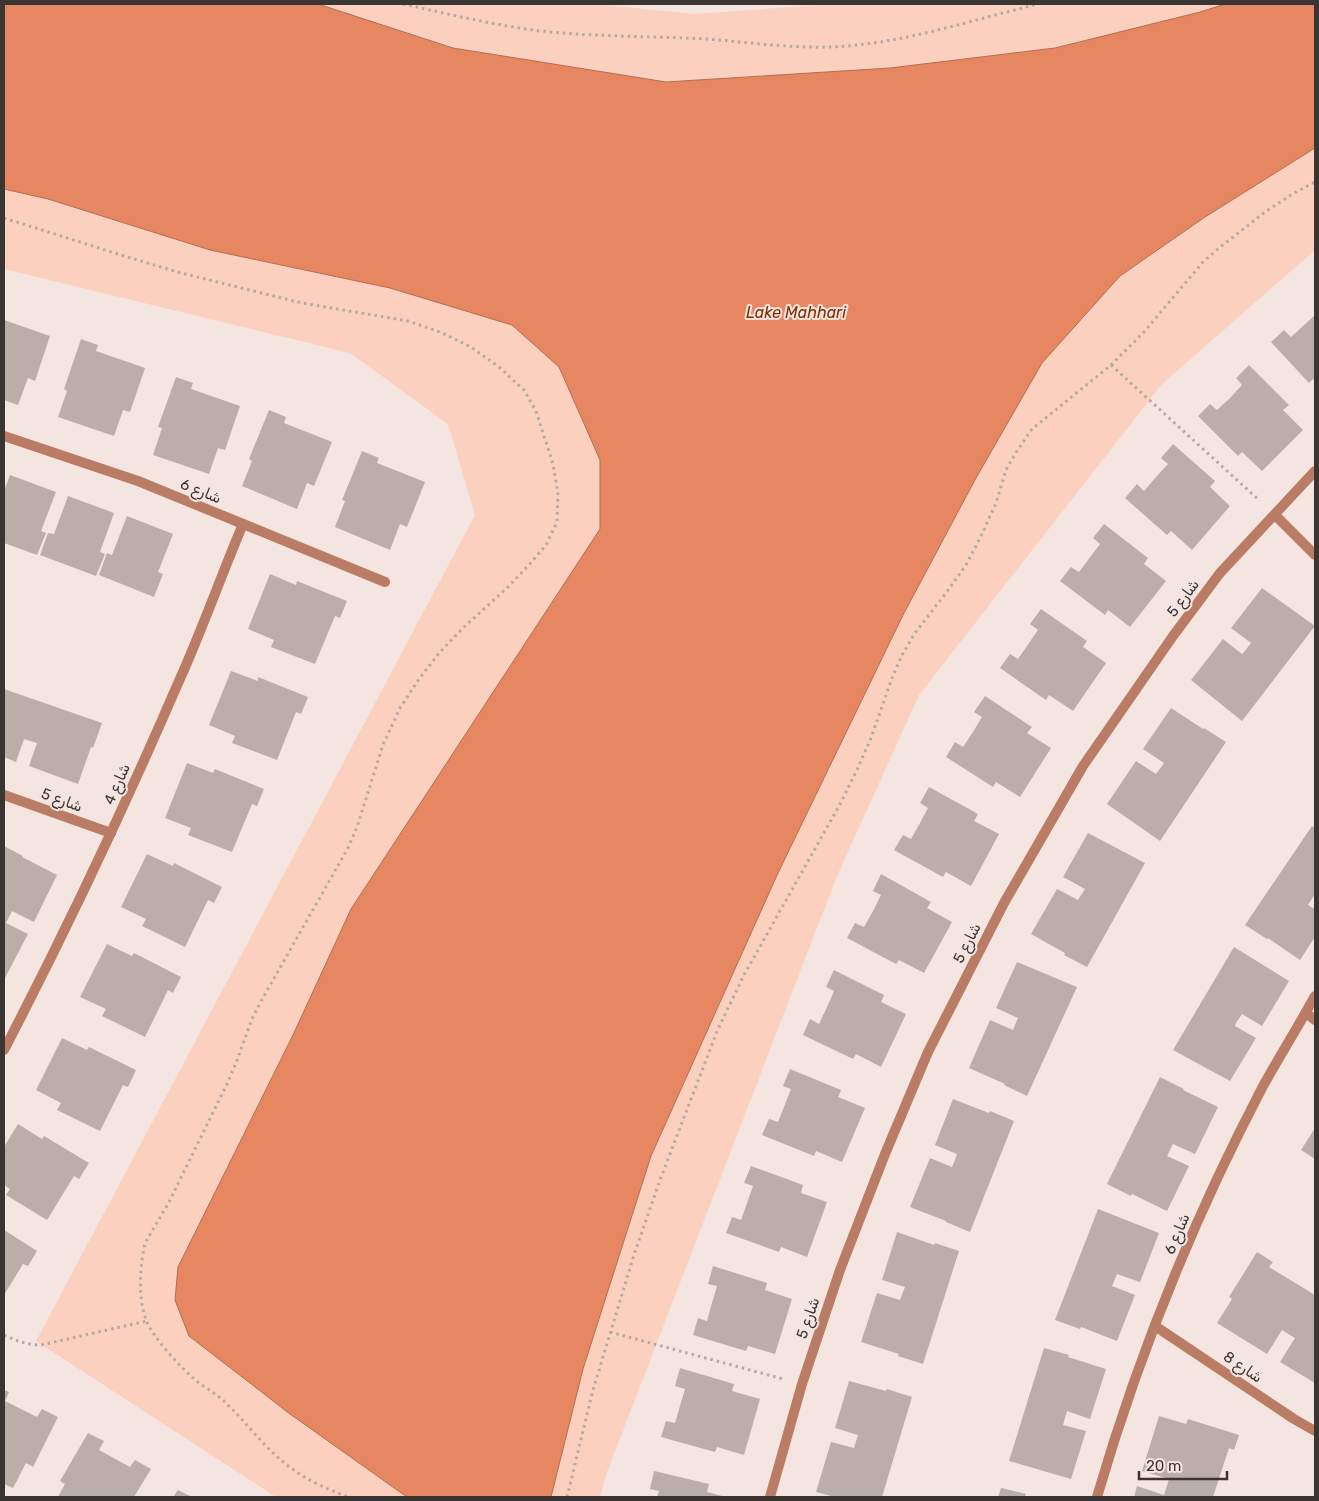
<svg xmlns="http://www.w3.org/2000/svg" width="1319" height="1501" viewBox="0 0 1319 1501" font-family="Rubik,Vazirmatn,sans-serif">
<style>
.green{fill:#fcd0bf}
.water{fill:#e68761;stroke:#b26e53}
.building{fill:#bbada7}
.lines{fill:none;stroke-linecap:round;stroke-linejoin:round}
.path{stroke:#b4a8a4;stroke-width:3;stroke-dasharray:2.5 4;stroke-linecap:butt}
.minor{stroke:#ba7c64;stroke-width:10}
.labels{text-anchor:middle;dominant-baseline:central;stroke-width:4;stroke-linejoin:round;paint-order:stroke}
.street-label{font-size:15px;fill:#3a3432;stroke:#f4e5e0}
.water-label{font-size:16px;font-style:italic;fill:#812c00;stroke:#f4e5e0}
</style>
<rect width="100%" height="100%" fill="#f4e5e0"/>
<g class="green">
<path d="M318 4H595L694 14 832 4H1225L1200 12 1055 48 890 68 666 82 453 48Z"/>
<path d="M1315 148V250L1162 384 919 695 837 876 607 1472 600 1497H551L583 1369 651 1156 778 873 903 615 976 478 1042 363 1120 276 1205 217Z"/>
<path d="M4 189 48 199 210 250 390 288 512 325 559 367 600 461V529L351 909 293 1035 290 1414 407 1497H276L36 1341 475 515 448 424 350 353 4 269Z"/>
</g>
<path class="water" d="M4 4H318L453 48 666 82 890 68 1055 48 1200 12 1225 4H1315V148L1205 217 1120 276 1042 363 976 478 903 615 778 873 651 1156 583 1369 551 1497H407L290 1414 189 1336 175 1300 178 1267 293 1035 351 909 600 529V460L559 367 512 325 390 288 210 250 48 199 4 189Z"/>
<g class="building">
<path d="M1315 315V382L1313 379 1309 383 1271 342 1284 330 1291 337Z"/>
<path d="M4 320 50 336 35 381 28 378 18 405 4 400Z"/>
<path d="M81 339 98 345 96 351 145 368 130 412 123 410 114 436 58 417 67 391 64 389Z"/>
<path d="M1249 365 1289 405 1283 410 1303 430 1262 471 1242 452 1238 456 1198 416 1210 404 1217 410 1230 398 1242 385 1236 378Z"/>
<path d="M176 377 193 383 191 389 240 406 225 450 218 448 209 474 153 455 162 428 158 427Z"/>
<path d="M269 410 286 417 284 423 332 442 314 486 307 483 297 509 242 486 252 461 249 459Z"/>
<path d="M1173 444 1215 481 1210 487 1230 506 1192 550 1171 531 1167 535 1125 498 1137 484 1144 491 1156 477 1168 464 1161 458Z"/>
<path d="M362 451 379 458 377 463 425 482 407 527 400 524 390 550 335 527 345 501 342 500Z"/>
<path d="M10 475 56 492 41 531 46 533 37 555 4 543V491Z"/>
<path d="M68 496 114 513 100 552 105 554 96 576 40 555 48 533 54 534Z"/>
<path d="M127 516 173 534 158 572 163 574 154 597 99 575 107 553 112 555Z"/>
<path d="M1104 524 1148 558 1144 564 1166 581 1130 627 1108 610 1105 615 1060 581 1071 567 1079 572 1100 544 1093 538Z"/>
<path d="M270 574 296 585 297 581 347 601 340 618 335 616 315 664 271 647 274 640 248 629Z"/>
<path d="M1262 588 1315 626 1242 721 1191 680 1223 639 1242 654 1245 651 1251 643 1231 628Z"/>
<path d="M1041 609 1087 641 1083 647 1106 663 1073 711 1049 695 1046 700 1000 668 1010 654 1018 659 1038 630 1030 624Z"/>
<path d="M231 671 258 681V677L308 697 301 714 296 712 277 760 232 743 235 736 209 725Z"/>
<path d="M4 689 102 723 93 748 91 747 78 784 29 766 37 743 27 740 24 739 16 762 4 757Z"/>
<path d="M985 696 1032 727 1027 733 1051 748 1020 797 996 782 993 787 946 757 955 742 963 747 973 732 982 717 974 712Z"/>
<path d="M1171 708 1203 729 1204 728 1226 742 1160 841 1107 804 1136 761 1156 774 1162 766 1164 763 1143 749Z"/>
<path d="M187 763 213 773 215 769 264 789 257 806 252 804 232 852 188 835 191 828 165 818Z"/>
<path d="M929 787 978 814 974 821 999 834 971 886 946 872 943 877 894 850 903 835 911 839 920 823 928 808 920 803Z"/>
<path d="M1312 826 1315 828V894L1308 905 1315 909V937L1300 960 1268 938 1267 939 1245 925Z"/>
<path d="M1088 833 1145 863 1087 967 1064 955 1065 953 1031 934 1057 889 1078 900 1085 889 1063 877Z"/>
<path d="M4 846 23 856 22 857 57 875 34 922 12 911 6 923 28 934 5 978 4 977Z"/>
<path d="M147 854 173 866 174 863 222 887 214 903 208 900 185 947 142 926 146 919 121 907Z"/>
<path d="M881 874 931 902 927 908 952 922 924 973 899 960 896 964 847 938 855 923 864 927 873 911 881 895 873 891Z"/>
<path d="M107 944 132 956 134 953 181 977 173 993 168 990 145 1037 102 1016 106 1009 80 997Z"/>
<path d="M1234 947 1289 981 1262 1026 1242 1014 1236 1023 1235 1026 1256 1038 1230 1081 1173 1050Z"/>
<path d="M1017 962 1077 987 1027 1096 1004 1085 1005 1084 969 1068 990 1020 1013 1030 1018 1018 996 1008Z"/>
<path d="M834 970 884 995 881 1002 906 1014 881 1067 856 1054 853 1059 803 1035 810 1019 819 1024 827 1007 834 991 826 987Z"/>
<path d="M62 1038 87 1050 89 1047 136 1070 128 1087 123 1085 100 1131 57 1110 61 1103 36 1090Z"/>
<path d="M790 1069 841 1090 838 1097 865 1108 842 1162 816 1151 814 1156 762 1135 769 1119 778 1122 791 1089 783 1086Z"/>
<path d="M1160 1077 1184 1089 1183 1090 1218 1107 1195 1154 1173 1144 1167 1156 1189 1166 1167 1211 1132 1194 1131 1196 1107 1184Z"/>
<path d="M953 1099 989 1113 990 1111 1014 1121 970 1232 946 1222V1221L910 1207 930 1158 952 1167 955 1160 957 1154 935 1145Z"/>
<path d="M18 1124 42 1139 44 1136 89 1163 79 1179 74 1176 47 1220 6 1195 10 1189 4 1185V1147Z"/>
<path d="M1315 1128V1159L1301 1150Z"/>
<path d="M751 1166 803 1185 801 1193 827 1202 807 1257 781 1247 779 1252 726 1233 732 1217 741 1220 753 1186 744 1183Z"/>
<path d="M1098 1209 1159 1233 1140 1282 1117 1274 1112 1286 1135 1295 1117 1341 1081 1327 1080 1329 1055 1320Z"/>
<path d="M4 1230 37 1251 28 1266 23 1264 4 1295Z"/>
<path d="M897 1232 934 1245 935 1243 959 1251 923 1364 898 1356 899 1354 861 1342 877 1293 900 1300 905 1287 882 1280Z"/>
<path d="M1257 1252 1273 1262 1269 1267 1315 1295V1383L1280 1362 1295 1338 1285 1332 1282 1330 1267 1354 1217 1323 1232 1299 1229 1297Z"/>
<path d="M713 1266 767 1283 765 1290 792 1299 775 1354 748 1346 746 1351 693 1335 698 1318 707 1321 712 1303 717 1286 708 1284Z"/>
<path d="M1044 1348 1069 1355 1068 1357 1106 1369 1090 1419 1067 1411 1063 1425 1086 1431 1071 1479 1009 1461Z"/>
<path d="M680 1368 734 1384 732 1391 760 1399 744 1455 717 1447 715 1452 661 1437 666 1421 675 1423 685 1389 675 1386Z"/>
<path d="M849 1381 886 1391 887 1389 912 1397 882 1497H835L816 1492 831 1442 854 1448 858 1435 835 1428Z"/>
<path d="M4 1390 9 1392 5 1401 37 1417 42 1409 58 1417 33 1467 26 1463 13 1488 4 1484Z"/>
<path d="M1159 1416 1186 1424 1188 1419 1239 1435 1234 1450 1229 1448 1213 1497H1134L1137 1486 1164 1495 1169 1479 1142 1471Z"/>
<path d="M88 1433 104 1441 99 1450 130 1467 135 1460 151 1469 134 1497H58L65 1484 60 1481Z"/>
<path d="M654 1471 709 1484 707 1492 726 1497H657L659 1491 650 1489Z"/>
<path d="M1001 1488 1026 1494 1025 1496 1029 1497H998Z"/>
<path d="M178 1490 192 1497H173Z"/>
</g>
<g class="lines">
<g class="path">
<path d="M403 4C448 14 494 25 540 31 596 37 651 36 707 39 757 43 808 51 858 45 920 38 979 18 1039 4"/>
<path d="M4 218 121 255 181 273 302 303 408 321 440 332 471 347 499 367 524 390 536 411 553 464 558 494 557 522 546 545 527 567 507 588 464 627 440 652 419 679 400 708 383 745 357 827 348 848 260 1003 252 1019 236 1063 227 1084 168 1204 145 1243C140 1267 137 1298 147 1322 155 1340 178 1364 193 1378 203 1387 216 1393 226 1403 249 1425 267 1452 294 1470 310 1482 330 1490 348 1497"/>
<path d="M1111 365 1260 501"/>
<path d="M610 1332 783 1379"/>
<path d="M4 1335C17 1341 27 1345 41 1345L147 1321"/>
<path d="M567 1497 593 1390 634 1255 660 1180 718 1029 744 975 839 806 856 772 871 738 892 678 902 655 915 633 946 593 966 565 982 534 996 503 1006 470 1015 454 1032 429 1111 365 1144 332 1203 262 1219 248 1265 212 1294 193 1315 182"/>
</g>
<g class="minor">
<path d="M4 436 138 481 385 582"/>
<path d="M1275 515 1315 555"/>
<path d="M4 795 111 833"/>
<path d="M1306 1013 1315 1020"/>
<path d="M4 1050C67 929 125 806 179 681 202 630 221 576 243 524"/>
<path d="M1155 1326 1294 1419 1315 1431"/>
<path d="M770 1497 802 1384 840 1270 885 1154 928 1052 1004 903 1083 766 1173 636 1220 573 1315 471"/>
<path d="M1097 1497C1138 1356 1194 1218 1262 1088 1279 1057 1298 1027 1315 996"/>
</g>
</g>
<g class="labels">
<g class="street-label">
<text transform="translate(201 491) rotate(22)">شارع 6</text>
<text transform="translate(1183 598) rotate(-53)">شارع 5</text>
<text transform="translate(117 784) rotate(-66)">شارع 4</text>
<text transform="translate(62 800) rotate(20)">شارع 5</text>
<text transform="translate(967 943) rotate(-63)">شارع 5</text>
<text transform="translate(1177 1234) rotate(-67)">شارع 6</text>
<text transform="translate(808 1318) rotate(-71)">شارع 5</text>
<text transform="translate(1243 1367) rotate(34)">شارع 8</text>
</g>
<g class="water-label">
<text x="796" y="312">Lake Mahhari</text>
</g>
</g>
<rect width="1319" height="1501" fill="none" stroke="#3a3432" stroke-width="10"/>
<path d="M1139 1471v8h88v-8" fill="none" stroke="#3a3432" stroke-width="2.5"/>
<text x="1146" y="1471" font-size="15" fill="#3a3432" stroke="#f4e5e0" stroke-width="4" paint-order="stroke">20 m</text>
</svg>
